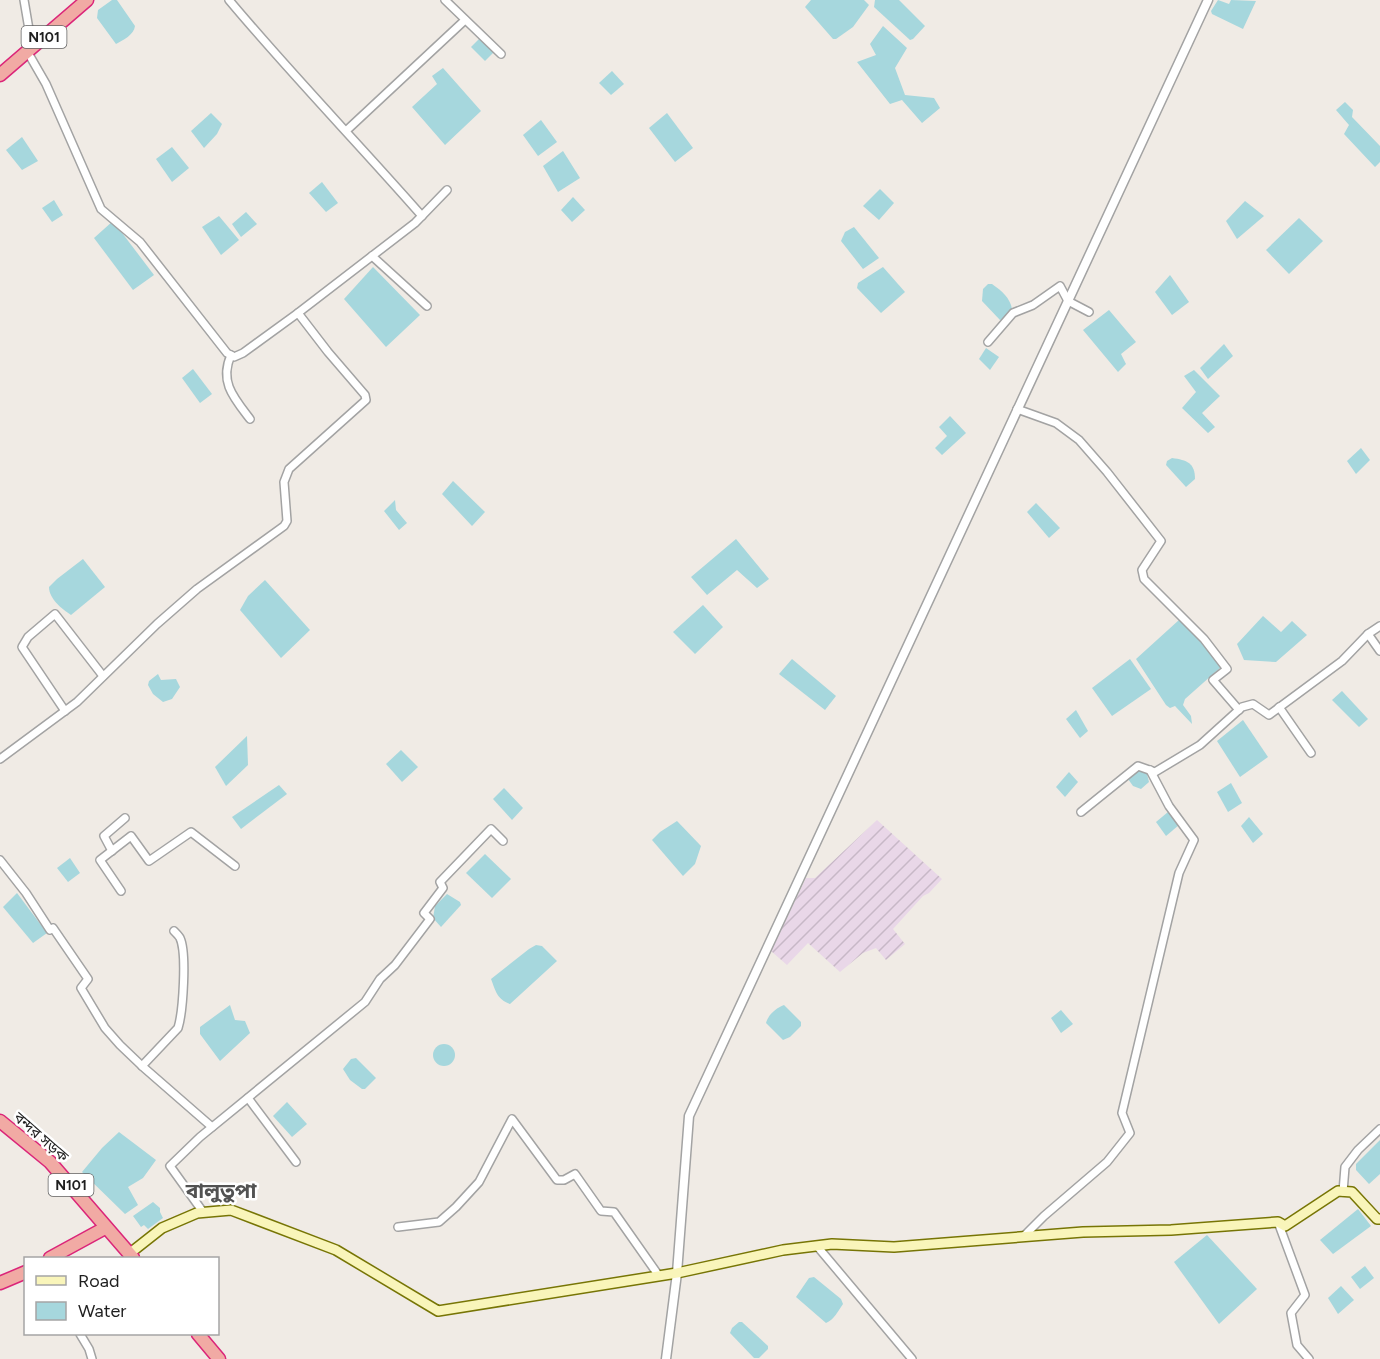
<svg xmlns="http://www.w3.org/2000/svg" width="1380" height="1359" viewBox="0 0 1380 1359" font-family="Figtree,'Noto Sans Bengali',sans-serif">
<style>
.industrial{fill:url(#industrial-furrows)}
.water{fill:#a6d7dd}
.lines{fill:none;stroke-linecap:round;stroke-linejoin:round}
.minor-casing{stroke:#a3a3a3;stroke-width:10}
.tertiary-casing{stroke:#a3a3a3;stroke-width:11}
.secondary-casing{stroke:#777505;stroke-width:12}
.trunk-casing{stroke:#db2579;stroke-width:15}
.minor{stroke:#fff;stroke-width:7}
.tertiary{stroke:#fff;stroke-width:8}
.secondary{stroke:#f9f5ba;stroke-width:9}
.trunk{stroke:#f1aaa4;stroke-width:12}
.labels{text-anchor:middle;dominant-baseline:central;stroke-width:5;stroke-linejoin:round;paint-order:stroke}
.shield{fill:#fff;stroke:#626262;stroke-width:1.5}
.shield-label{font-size:14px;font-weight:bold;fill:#1f1f1f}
.street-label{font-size:15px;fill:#1f1f1f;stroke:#fff}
.district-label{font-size:21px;font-weight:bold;fill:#525252;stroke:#fff}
</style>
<defs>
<pattern id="industrial-furrows" width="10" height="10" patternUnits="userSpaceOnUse" patternTransform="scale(1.5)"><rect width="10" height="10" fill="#e9d7e8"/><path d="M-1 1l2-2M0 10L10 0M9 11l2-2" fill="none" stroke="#c7b8c7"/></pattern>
</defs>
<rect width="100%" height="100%" fill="#f0ebe5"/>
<path class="industrial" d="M877 820 942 879 929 893 923 896 893 929 905 944 886 960 876 948 863 953 840 972 808 943 787 965 771 951 806 878H815Z"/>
<g class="water">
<path d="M112 0H117L135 26C134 35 123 40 116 44L97 18 98 10Z"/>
<path d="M811 0H864L869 5 853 27 836 39H833L805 7Z"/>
<path d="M875 0H899L925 26 913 39 910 40 874 7Z"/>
<path d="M1218 0 1229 4 1231 0 1256 1 1243 29 1212 14 1211 11Z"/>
<path d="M883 26 907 48 895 68 905 95 934 98 940 108 922 123 902 100 890 104 857 62 876 55 870 44Z"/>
<path d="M480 38 495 51 485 61 471 47Z"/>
<path d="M443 68 481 111 445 145 412 107 437 84 432 76Z"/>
<path d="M612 71 624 84 611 95 599 83Z"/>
<path d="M1345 102 1353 110 1352 117 1380 146V162L1375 167 1344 134 1349 125 1336 110Z"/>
<path d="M211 113 222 124 217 134 204 148 191 131Z"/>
<path d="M667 113 693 148 675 162 649 128Z"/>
<path d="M541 120 557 142 538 156 523 135Z"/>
<path d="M22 137 38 161 22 170 6 150Z"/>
<path d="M172 147 189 168 172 182 156 159Z"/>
<path d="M563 151 580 178 558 192 543 166Z"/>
<path d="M322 182 338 203 326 212 309 193Z"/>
<path d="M880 189 894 203 879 220 863 206Z"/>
<path d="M573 197 585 210 572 222 561 210Z"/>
<path d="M54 200 63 215 52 222 42 208Z"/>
<path d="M1245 201 1264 216 1237 239 1226 221Z"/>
<path d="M246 212 257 224 241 237 232 224Z"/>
<path d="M219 216 239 240 221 255 202 227Z"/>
<path d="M1299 218 1323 241 1289 274 1266 250Z"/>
<path d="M113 221 154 275 133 290 94 238Z"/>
<path d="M854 227 879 258 863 269 841 241 845 232Z"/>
<path d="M373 267 420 315 386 347 344 299Z"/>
<path d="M883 267 905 292 881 313 857 288 858 283Z"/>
<path d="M1170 275 1189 302 1172 315 1155 292Z"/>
<path d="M988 284H992C1002 291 1010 298 1012 309L1004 319 1000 320 982 301 983 289Z"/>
<path d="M1109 310 1136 342 1121 354 1126 364 1118 372 1083 330Z"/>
<path d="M1224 344 1233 356 1208 379 1200 368Z"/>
<path d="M986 348 999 357 990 370 979 359Z"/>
<path d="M193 369 212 394 200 403 182 378Z"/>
<path d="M1194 370 1220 396 1202 413 1215 427 1208 433 1182 408 1196 392 1184 376Z"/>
<path d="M950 416 966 433 942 455 935 448 947 436 939 427Z"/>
<path d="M1361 448 1370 460 1356 474 1347 461Z"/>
<path d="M1172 458C1187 460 1195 463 1195 479L1186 487 1166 465 1167 461Z"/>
<path d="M453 481 485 512 472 526 442 494Z"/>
<path d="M395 500 396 510 407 523 399 530 384 511Z"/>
<path d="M1036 503 1060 528 1049 538 1027 512Z"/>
<path d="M736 539 769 579 757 588 737 570 707 595 691 577Z"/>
<path d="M83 559 105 587 71 615C62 609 49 599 49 587L57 579Z"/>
<path d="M265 580 310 630 281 658 240 610 248 596Z"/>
<path d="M703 605 723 627 695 654 673 632Z"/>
<path d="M1263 616 1281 632 1292 621 1307 635 1276 662 1244 660 1237 644Z"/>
<path d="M1179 620 1196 634 1221 667 1185 699 1183 705 1191 716 1192 724 1175 706 1170 708 1166 705 1136 659Z"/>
<path d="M792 659 836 696 825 710 779 674Z"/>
<path d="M1130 659 1151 689 1112 716 1092 688Z"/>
<path d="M158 674 161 680 176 679 180 687 172 699 163 702 153 694 148 685 149 681Z"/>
<path d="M1342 691 1368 719 1359 727 1332 700Z"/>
<path d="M1076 710 1088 731 1080 738 1066 719Z"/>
<path d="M1243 720 1268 757 1240 777 1217 741Z"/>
<path d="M247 736 248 765 226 786 215 767Z"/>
<path d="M401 750 418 767 402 782 386 764Z"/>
<path d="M1138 769 1147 774 1149 782 1141 789 1133 786 1128 779Z"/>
<path d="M1069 772 1078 782 1065 797 1056 787Z"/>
<path d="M1231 783 1242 803 1228 812 1217 792Z"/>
<path d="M279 785 287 794 241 829 232 817Z"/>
<path d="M504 788 523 808 512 820 493 799Z"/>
<path d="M1168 812 1179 825 1166 836 1156 822Z"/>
<path d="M1249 817 1263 834 1253 843 1241 826Z"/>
<path d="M677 821 701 846 695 864 683 876 652 840 660 832Z"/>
<path d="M485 854 511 879 492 898 466 873Z"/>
<path d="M70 858 80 873 68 882 57 868Z"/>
<path d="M17 893 47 933 33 943 3 907Z"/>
<path d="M447 894 460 902 461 905 441 927 433 918 435 906Z"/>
<path d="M536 945 542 946 557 961 510 1004C497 999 496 992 491 979L529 949Z"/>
<path d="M230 1005 235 1020 245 1021 250 1033 220 1061 200 1034V1027Z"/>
<path d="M784 1005 801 1022V1026L790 1037 783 1040 766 1023C768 1015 776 1008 784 1005Z"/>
<path d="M1061 1010 1073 1024 1061 1033 1051 1018Z"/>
<circle cx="444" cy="1055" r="11"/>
<path d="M356 1058 376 1078 365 1089H362L350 1080 343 1069 351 1059Z"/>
<path d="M287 1102 307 1124 292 1137 273 1116Z"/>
<path d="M119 1132 156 1160 143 1178 128 1187 138 1205 125 1214 82 1172 102 1148Z"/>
<path d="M1380 1140V1174L1369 1184 1356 1170V1164Z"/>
<path d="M153 1202 160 1208V1212L163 1218 148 1229 144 1225 141 1227 133 1216Z"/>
<path d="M1358 1209 1371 1226 1333 1254 1320 1240Z"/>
<path d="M1207 1235 1257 1289 1219 1324 1174 1262Z"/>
<path d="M1365 1266 1374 1278 1360 1289 1351 1277Z"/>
<path d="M814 1277 841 1299 843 1304C838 1311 834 1320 826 1323L796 1297 809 1278Z"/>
<path d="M1341 1286 1354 1300 1338 1314 1328 1298Z"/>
<path d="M739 1322H742L768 1346V1349L759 1358H754L730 1333 732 1328Z"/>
</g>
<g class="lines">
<g class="minor-casing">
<g id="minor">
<path d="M24 0 32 47"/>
<path d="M229 0C291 74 358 143 422 216"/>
<path d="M445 0 501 54"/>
<path d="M347 130 465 20"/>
<path d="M372 256 427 306"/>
<path d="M298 313 415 223 447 190"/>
<path d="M988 342 1013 313 1033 305 1060 286 1068 301 1089 312"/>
<path d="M231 355C219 382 234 398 250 419"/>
<path d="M1017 409 1056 423 1079 440 1107 472 1161 541 1142 570 1144 579 1204 639 1227 669 1213 680 1239 710"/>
<path d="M1380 626 1368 634 1380 651"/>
<path d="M1279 707 1311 753"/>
<path d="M65 711 22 647 28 637 55 614 103 676"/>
<path d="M0 759 77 702 157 624 197 589 284 526 287 521 284 482 289 469 366 400 365 395 328 352 298 313 243 353 234 357 227 353 140 242 101 209 46 84 27 51"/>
<path d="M1081 812 1138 766 1155 772 1200 745 1242 707 1253 704 1269 715 1342 661 1368 634"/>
<path d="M112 851 104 836 125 818"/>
<path d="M0 860 26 893 50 930 53 928 88 979 81 988 105 1028 120 1045 142 1066 212 1127"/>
<path d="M121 891 100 860 131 836 149 861 191 832 235 866"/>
<path d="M142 1066 178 1028C183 1012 187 953 180 938 179 936 176 933 174 931"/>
<path d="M248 1098 296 1162"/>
<path d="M1343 1192 1345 1167 1358 1150 1380 1129"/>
<path d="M203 1212 170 1166 200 1137 365 1002 380 979 395 965 430 919 424 913 443 888 440 882 491 829 503 841"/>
<path d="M1278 1222 1305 1295 1291 1313 1297 1345 1309 1359"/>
<path d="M398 1227 439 1222 456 1207 479 1182 512 1119 557 1180H564L575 1174 601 1211 614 1212 659 1276"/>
<path d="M1023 1237 1044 1216 1107 1162 1130 1133 1122 1113 1179 873 1194 840 1169 806 1150 770"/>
<path d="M817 1246 912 1359"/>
<path d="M80 1334 89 1349 92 1359"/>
</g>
</g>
<g class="tertiary-casing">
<path id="tertiary" d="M666 1359 677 1273 689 1116 1208 0"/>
</g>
<g class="secondary-casing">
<path id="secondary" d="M129 1254 162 1228 197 1213 231 1210 336 1250 438 1311 677 1273 783 1250 832 1244 894 1247 1083 1232 1171 1230 1278 1222 1285 1226 1338 1191 1352 1192 1377 1219H1380"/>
</g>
<g class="trunk-casing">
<g id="trunk">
<path d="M0 75 87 0"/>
<path d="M0 1121 50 1162 133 1258"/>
<path d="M50 1258 105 1228"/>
<path d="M0 1283 26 1272"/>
<path d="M198 1334 219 1359"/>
</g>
</g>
<use href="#minor" class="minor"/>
<use href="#tertiary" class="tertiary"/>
<use href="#secondary" class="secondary"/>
<use href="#trunk" class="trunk"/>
</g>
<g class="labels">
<g class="shield">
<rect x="21.5" y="26" width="45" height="22" rx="4.5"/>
<rect x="48.5" y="1174" width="45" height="22" rx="4.5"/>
</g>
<g class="shield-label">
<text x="44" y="37">N101</text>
<text x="71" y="1185">N101</text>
</g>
<g class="street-label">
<text transform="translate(41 1137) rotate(41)">বন্দর সড়ক</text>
</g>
<g class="district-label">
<text x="221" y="1190">বালুতুপা</text>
</g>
</g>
<rect x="24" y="1257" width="195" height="78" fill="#ffffff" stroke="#a5a5a5" stroke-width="1.5"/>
<rect x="36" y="1276" width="30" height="9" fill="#f9f5ba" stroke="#a5a5a5" stroke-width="1.5"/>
<text x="78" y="1287" font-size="18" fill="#1f1f1f">Road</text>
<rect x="36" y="1302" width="30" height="18" fill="#a6d7dd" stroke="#a5a5a5" stroke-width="1.5"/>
<text x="78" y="1317" font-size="18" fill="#1f1f1f">Water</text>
</svg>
